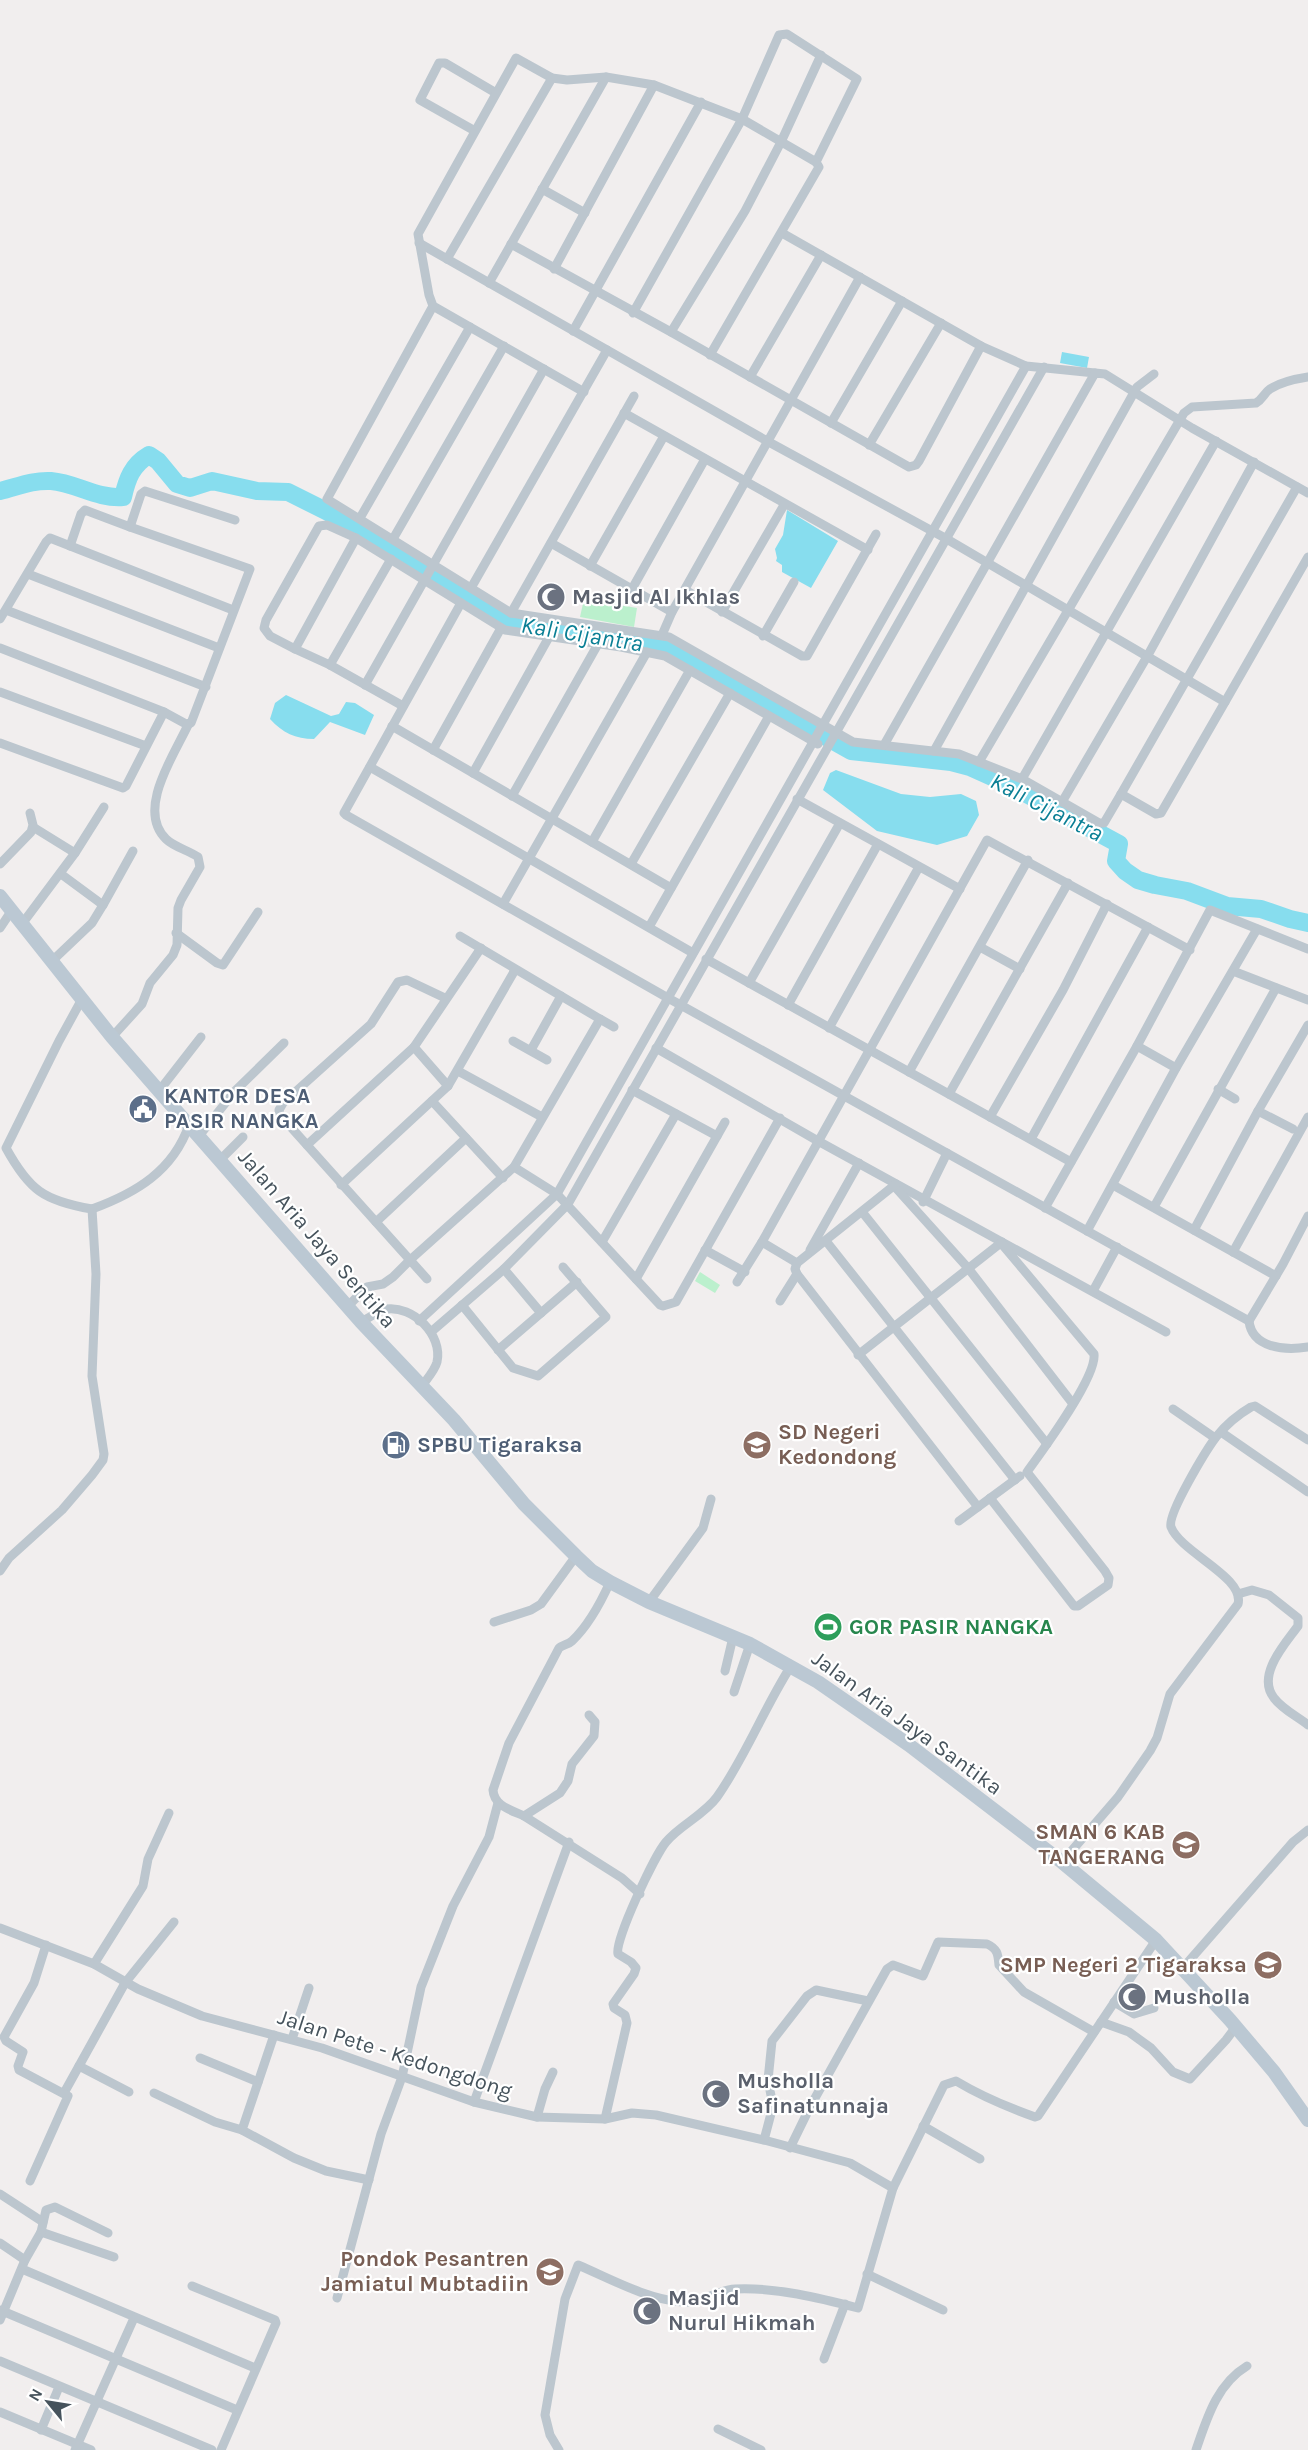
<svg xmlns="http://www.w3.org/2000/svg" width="1308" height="2450" viewBox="0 0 1308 2450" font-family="Karla,sans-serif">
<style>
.green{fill:#bbf0cd}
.water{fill:#87ddee}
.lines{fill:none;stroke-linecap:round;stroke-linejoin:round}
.river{stroke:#87ddee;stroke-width:18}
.street{stroke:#bcc6ce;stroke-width:9}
.secondary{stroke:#bbc8d3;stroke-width:14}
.labels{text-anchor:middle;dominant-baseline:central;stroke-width:4.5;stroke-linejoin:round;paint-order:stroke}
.worship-label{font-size:22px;font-weight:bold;fill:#5b616d;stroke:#fff;text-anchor:start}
.service-label{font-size:22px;font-weight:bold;fill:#4e5e75;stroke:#fff;text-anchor:start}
.street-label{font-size:22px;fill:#46535c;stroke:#fff}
.education-label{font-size:22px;font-weight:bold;fill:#785e54;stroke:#fff;text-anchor:end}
.leisure-label{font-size:22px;font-weight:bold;fill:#27864d;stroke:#fff;text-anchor:start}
.water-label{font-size:24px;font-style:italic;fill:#0a7f95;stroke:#fff}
</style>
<rect width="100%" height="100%" fill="#f1eeee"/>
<g class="green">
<path d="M584 599 637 608 634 627 580 617Z"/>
<path d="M700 1272 720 1285 715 1293 695 1281Z"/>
</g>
<g class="water">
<path d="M1062 352 1089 357 1087 368 1060 363Z"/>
<path d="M787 510 838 541 811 588 782 572V565L776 561 777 558 775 549 783 535Z"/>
<path d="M286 695 331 716 339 714 346 702 355 703 374 715 365 735 330 722 314 739C295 739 283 733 270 719L275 703Z"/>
<path d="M836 770 901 794 930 797 961 794 976 801 979 815 967 836 937 845 877 831 823 790 830 773Z"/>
</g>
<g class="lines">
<path class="river" d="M0 491C17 487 32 480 51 481 76 483 97 499 123 497 127 479 132 465 149 455L158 461 177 484 190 488 212 481 257 491 288 492 328 512 428 571 512 625 634 639 675 652 851 751 951 762 970 767 1010 785 1119 844 1116 861 1125 871 1138 880 1155 885 1187 891 1227 906 1261 909 1290 919 1308 923"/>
<g class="street">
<path d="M475 131 420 100 439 63H445L496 93"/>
<path d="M542 189 585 213"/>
<path d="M782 233 981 346 1026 366 1095 373"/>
<path d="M419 243 767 441 945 538 1225 702 1161 813 1156 814 1121 794"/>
<path d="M511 244 671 332 909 467 916 465 919 461 981 346"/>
<path d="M447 259 552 78"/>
<path d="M554 269 654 85"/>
<path d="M489 283 606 77"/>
<path d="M433 306 327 499 511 613 669 637 853 742 959 754 1022 779 1099 823H1104L1121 794 1297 487"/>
<path d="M633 313 742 119 779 35 787 34 857 79 816 162 819 167 710 355"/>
<path d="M573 331 701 102"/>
<path d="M671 332 745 211 781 142 821 55"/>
<path d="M750 377 821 255"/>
<path d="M584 392 433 306 429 295 418 234 516 58 552 78 567 80 606 77 654 85 742 119 816 162"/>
<path d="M624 413 868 550"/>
<path d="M831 423 902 301"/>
<path d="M869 445 941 323"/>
<path d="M360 518 470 327"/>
<path d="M393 539 504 346"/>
<path d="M551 543 672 612"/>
<path d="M70 546 81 514 85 510 130 527 141 494 145 491 235 520"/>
<path d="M590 566 664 436"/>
<path d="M28 574 219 648"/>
<path d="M471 588 607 350"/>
<path d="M632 589 705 459"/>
<path d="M685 590 802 656H807L876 534"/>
<path d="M461 603 344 813 346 815 668 998 1249 1321 1283 1264 1308 1216"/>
<path d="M6 610 206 687"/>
<path d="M722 612 784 505"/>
<path d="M511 613 634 396"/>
<path d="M0 619 46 542 50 538 233 610"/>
<path d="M662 635 672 612 860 277"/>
<path d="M763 636 794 582"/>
<path d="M0 648 164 712 186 724 191 723 250 569 130 527"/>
<path d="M295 649 270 636 264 628 266 620 319 526 327 525 356 538"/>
<path d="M330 665 391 559"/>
<path d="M365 685 544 369"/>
<path d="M0 692 146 746"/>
<path d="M1225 702 1308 557"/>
<path d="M403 706 330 665 295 649 356 538 505 630 621 647 665 656 818 744"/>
<path d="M392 726 671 888"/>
<path d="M0 743 123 788 126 786 164 712"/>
<path d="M884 745 1095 373 1105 374 1192 428 1308 493"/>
<path d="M433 750 501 628"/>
<path d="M934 751 1137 387 1154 374"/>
<path d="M979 762 1184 413 1192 407 1256 403C1263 399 1264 393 1270 389 1281 382 1295 379 1308 377"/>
<path d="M370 767 693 953"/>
<path d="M473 773 549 637"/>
<path d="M1022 779 1216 441"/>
<path d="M512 796 598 644"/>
<path d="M797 799 960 889"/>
<path d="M1062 802 1148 655 1254 462"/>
<path d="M592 842 690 670"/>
<path d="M75 853 104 807"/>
<path d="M0 864 31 832 33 825 30 813"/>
<path d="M631 864 730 693"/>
<path d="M61 874 103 905 133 851"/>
<path d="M503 904 647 652"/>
<path d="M22 924 75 853 33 827"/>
<path d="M649 927 769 716"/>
<path d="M0 928 12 910"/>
<path d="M176 933 217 963 223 965 258 912"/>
<path d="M460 936 600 1019 514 1167 557 1194 660 1305 663 1306 676 1302 780 1118"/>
<path d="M980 947 1020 969"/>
<path d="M706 959 1071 1162"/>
<path d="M52 961 92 923 103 905"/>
<path d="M1233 971 1308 1000"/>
<path d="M749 983 840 823"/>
<path d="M445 998 407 980 398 982 371 1024 283 1103 279 1110 280 1115 410 1260 514 1167"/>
<path d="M788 1005 878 844"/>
<path d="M600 1019 614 1027"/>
<path d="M829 1028 919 867"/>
<path d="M112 1037 142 1004 150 983 173 955 177 945 178 908 181 900 200 867 198 857C188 850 174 847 166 839 136 810 174 755 188 725"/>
<path d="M513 1041 547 1060"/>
<path d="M1137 1046 1176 1068"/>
<path d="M414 1047 448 1086"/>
<path d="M656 1048 818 1141 1166 1332"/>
<path d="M531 1050 561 996"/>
<path d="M458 1071 542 1117"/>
<path d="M909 1072 1028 860"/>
<path d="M1218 1089 1235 1099"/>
<path d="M632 1090 717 1136"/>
<path d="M159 1091 201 1037"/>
<path d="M949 1094 1068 883"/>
<path d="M432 1101 503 1178"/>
<path d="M1258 1111 1293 1129"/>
<path d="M990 1117 1063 990 1107 904"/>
<path d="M199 1136 235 1091 284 1043"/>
<path d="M1031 1139 1148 927"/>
<path d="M307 1145 414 1047 481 948"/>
<path d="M220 1160 243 1137"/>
<path d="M341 1185 448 1086 515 970"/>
<path d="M1113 1185 1276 1276"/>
<path d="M896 1188 968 1268 1073 1404"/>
<path d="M923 1202 947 1153"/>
<path d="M1154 1207 1276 988"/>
<path d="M1045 1208 1137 1046 1210 910 1308 949"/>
<path d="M92 1209C136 1193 173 1171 189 1125"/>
<path d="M863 1213 1047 1444"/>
<path d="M376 1222 466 1138"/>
<path d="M1194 1230 1258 1111 1308 1025"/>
<path d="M1087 1231 1176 1068 1257 929"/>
<path d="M826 1241 1015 1480"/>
<path d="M602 1242 676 1114"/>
<path d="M762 1242 797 1263 896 1184"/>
<path d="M705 1250 745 1272"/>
<path d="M810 1250 859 1163"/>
<path d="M1233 1252 1308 1117"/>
<path d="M797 1263 795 1269 797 1274 978 1507"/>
<path d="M504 1269 541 1313"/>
<path d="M636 1279 725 1122"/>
<path d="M737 1282 762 1242 987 840 1190 950"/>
<path d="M1093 1291 1117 1247"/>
<path d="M780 1301 797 1274"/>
<path d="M462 1305 513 1368 538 1376 606 1317 563 1267"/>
<path d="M348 1306 367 1287 383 1284 393 1277 410 1260 427 1279"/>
<path d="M419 1321 557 1194 1026 366"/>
<path d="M1249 1321C1252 1348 1285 1351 1308 1347"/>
<path d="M361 1322C369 1318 378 1311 386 1309 413 1305 443 1335 437 1362 435 1370 427 1379 422 1386"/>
<path d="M431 1332 504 1269 568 1204 1044 367"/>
<path d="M498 1350 577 1282"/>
<path d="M858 1355 1002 1242"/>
<path d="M1173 1409 1215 1438"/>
<path d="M1221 1432 1308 1492"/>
<path d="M990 1498 1074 1606H1078L1108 1585 1109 1578 1105 1571 1027 1472C1042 1451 1097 1377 1094 1354L1001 1243"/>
<path d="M959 1521 1020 1476"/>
<path d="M0 1571 9 1558 62 1510 92 1475 103 1460 104 1454 92 1376 96 1274 92 1209C44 1201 29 1190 6 1148L59 1041 82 999"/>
<path d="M1238 1594 1252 1590 1269 1595 1298 1618V1626C1285 1644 1256 1675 1274 1698 1282 1709 1298 1717 1308 1725"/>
<path d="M649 1602 703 1528 711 1499"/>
<path d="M494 1622 531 1610 541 1604 576 1556"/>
<path d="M725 1671 733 1637"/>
<path d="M734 1692 750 1644"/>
<path d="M589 1715 595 1722 594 1736 572 1764 568 1781 560 1793 524 1816C511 1810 494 1806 493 1790L509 1743 559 1648C563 1645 569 1644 572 1641 589 1625 601 1602 610 1582"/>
<path d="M524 1816 622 1878 640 1894"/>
<path d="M1062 1862 1118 1797 1150 1751 1157 1738 1170 1694 1238 1604C1245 1577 1181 1553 1171 1527 1167 1514 1207 1449 1216 1437 1225 1426 1239 1414 1251 1407L1255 1406 1308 1440"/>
<path d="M0 1928 94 1964 138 1989 202 2016 322 2048 474 2102 537 2117 605 2119 632 2113 656 2115 764 2140 850 2163 893 2188"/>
<path d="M94 1964 143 1886 148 1859 169 1813"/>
<path d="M1182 1969 1293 1842 1308 1830"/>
<path d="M1114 2002 1134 2014 1154 2008"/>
<path d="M1101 2022 1129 2032 1151 2048 1173 2072 1190 2079 1226 2040 1235 2028"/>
<path d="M274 2035 242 2130 294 2158 326 2171 369 2180"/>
<path d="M292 2039 309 1988"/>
<path d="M200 2058 258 2082"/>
<path d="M79 2066 129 2092"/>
<path d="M64 2093 125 1983 174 1922"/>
<path d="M154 2093 215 2122 242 2130"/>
<path d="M474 2102 569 1842"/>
<path d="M537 2117 545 2089 553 2072"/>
<path d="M605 2119 627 2023 625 2015 614 2008 613 2004 634 1974 636 1968 631 1962 618 1954C614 1941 655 1855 666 1842 680 1825 704 1815 717 1797 746 1756 764 1708 791 1666"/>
<path d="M923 2126 980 2159"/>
<path d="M764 2140 773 2106 768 2080 772 2041 807 1996 816 1990 868 2001"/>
<path d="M790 2148 810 2107 887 1969 893 1965 923 1976 938 1942 987 1944C998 1949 998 1955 999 1965L1024 1992 1094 2032"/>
<path d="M30 2181 68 2096 19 2070 18 2066 23 2052 6 2041 4 2037 34 1983 46 1945"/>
<path d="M0 2194 43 2222"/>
<path d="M41 2232 114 2257"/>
<path d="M0 2243 25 2260"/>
<path d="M22 2269 255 2368"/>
<path d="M867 2274 943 2310"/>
<path d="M192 2286 275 2320 276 2323 221 2450"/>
<path d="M337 2298 381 2134 402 2077 421 1987 453 1906 489 1837 498 1803"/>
<path d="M0 2310 237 2410"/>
<path d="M0 2320 25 2260 41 2232 46 2210 55 2207 108 2233"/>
<path d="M824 2359 845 2304"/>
<path d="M0 2361 212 2450"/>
<path d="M0 2412 91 2450"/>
<path d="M718 2429 761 2450"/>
<path d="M41 2430 59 2387"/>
<path d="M75 2450 134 2318"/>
<path d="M559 2450 550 2435 545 2415 565 2299 578 2265C611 2279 646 2299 682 2302 701 2304 717 2290 735 2289 775 2287 820 2298 858 2308L893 2188 944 2085 956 2081C981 2096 1007 2107 1035 2117L1038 2116 1156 1940"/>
<path d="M1196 2450C1207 2418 1217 2384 1247 2366"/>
</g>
<path class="secondary" d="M0 896 112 1037 159 1091 361 1322 454 1420 524 1504 576 1556 592 1571 610 1582 649 1602 750 1644 818 1682 909 1745 1062 1862 1156 1940 1230 2020 1274 2072 1308 2120"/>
</g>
<defs>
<g id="mosque-disc" transform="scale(1.5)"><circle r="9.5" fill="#6b7280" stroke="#fff"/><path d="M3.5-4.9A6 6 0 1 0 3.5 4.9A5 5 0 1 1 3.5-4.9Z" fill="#fff"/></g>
<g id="civic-disc" transform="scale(1.5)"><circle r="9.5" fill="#5c6f8a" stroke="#fff"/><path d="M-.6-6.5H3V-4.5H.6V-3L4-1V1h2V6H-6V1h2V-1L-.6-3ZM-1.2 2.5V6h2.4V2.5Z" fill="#fff"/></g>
<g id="fuel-disc" transform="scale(1.5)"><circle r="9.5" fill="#5c6f8a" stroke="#fff"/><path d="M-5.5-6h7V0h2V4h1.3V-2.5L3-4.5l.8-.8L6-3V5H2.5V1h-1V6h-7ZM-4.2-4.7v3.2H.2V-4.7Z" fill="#fff"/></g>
<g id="school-disc" transform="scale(1.5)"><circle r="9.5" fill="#8d6e63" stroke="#fff"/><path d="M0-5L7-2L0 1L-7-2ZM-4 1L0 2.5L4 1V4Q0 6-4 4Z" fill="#fff"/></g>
<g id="stadium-disc" transform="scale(1.5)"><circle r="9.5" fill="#2e9e5b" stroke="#fff"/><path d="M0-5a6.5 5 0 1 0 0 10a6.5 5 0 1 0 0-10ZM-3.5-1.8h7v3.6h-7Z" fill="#fff"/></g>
</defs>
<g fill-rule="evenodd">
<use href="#mosque-disc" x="551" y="597"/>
<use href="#civic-disc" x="143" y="1109"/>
<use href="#fuel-disc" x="396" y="1445"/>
<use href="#school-disc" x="757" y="1445"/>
<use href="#stadium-disc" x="828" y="1627"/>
<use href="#school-disc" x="1186" y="1845"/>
<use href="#school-disc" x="1268" y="1965"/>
<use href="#mosque-disc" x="1132" y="1997"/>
<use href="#mosque-disc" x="716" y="2094"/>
<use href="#school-disc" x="550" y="2272"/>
<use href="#mosque-disc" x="647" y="2311"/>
</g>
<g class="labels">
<g class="worship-label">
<text x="572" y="597">Masjid Al Ikhlas</text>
<text x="1153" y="1997">Musholla</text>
<text x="737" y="2081">Musholla<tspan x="737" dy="25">Safinatunnaja</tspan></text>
<text x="668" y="2298">Masjid<tspan x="668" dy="25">Nurul Hikmah</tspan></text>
</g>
<g class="service-label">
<text x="164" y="1096">KANTOR DESA<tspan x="164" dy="25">PASIR NANGKA</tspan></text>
<text x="417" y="1445">SPBU Tigaraksa</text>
</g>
<g class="street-label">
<text transform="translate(317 1239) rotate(49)">Jalan Aria Jaya Sentika</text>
<text transform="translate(907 1723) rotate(36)">Jalan Aria Jaya Santika</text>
<text transform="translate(395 2054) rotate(18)">Jalan Pete - Kedongdong</text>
</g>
<g class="education-label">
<text x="778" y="1432" text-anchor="start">SD Negeri<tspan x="778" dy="25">Kedondong</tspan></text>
<text x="1165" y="1832">SMAN 6 KAB<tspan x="1165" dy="25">TANGERANG</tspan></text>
<text x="1247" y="1965">SMP Negeri 2 Tigaraksa</text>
<text x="529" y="2259">Pondok Pesantren<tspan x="529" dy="25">Jamiatul Mubtadiin</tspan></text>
</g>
<g class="leisure-label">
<text x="849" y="1627">GOR PASIR NANGKA</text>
</g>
<g class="water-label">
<text transform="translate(582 634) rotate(9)">Kali Cijantra</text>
<text transform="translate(1047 807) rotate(27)">Kali Cijantra</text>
</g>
</g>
<g transform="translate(48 2402) rotate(300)" stroke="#ffffff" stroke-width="4.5" paint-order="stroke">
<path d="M0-4.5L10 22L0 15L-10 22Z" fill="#46535c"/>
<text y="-9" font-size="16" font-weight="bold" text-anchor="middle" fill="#46535c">N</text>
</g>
</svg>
